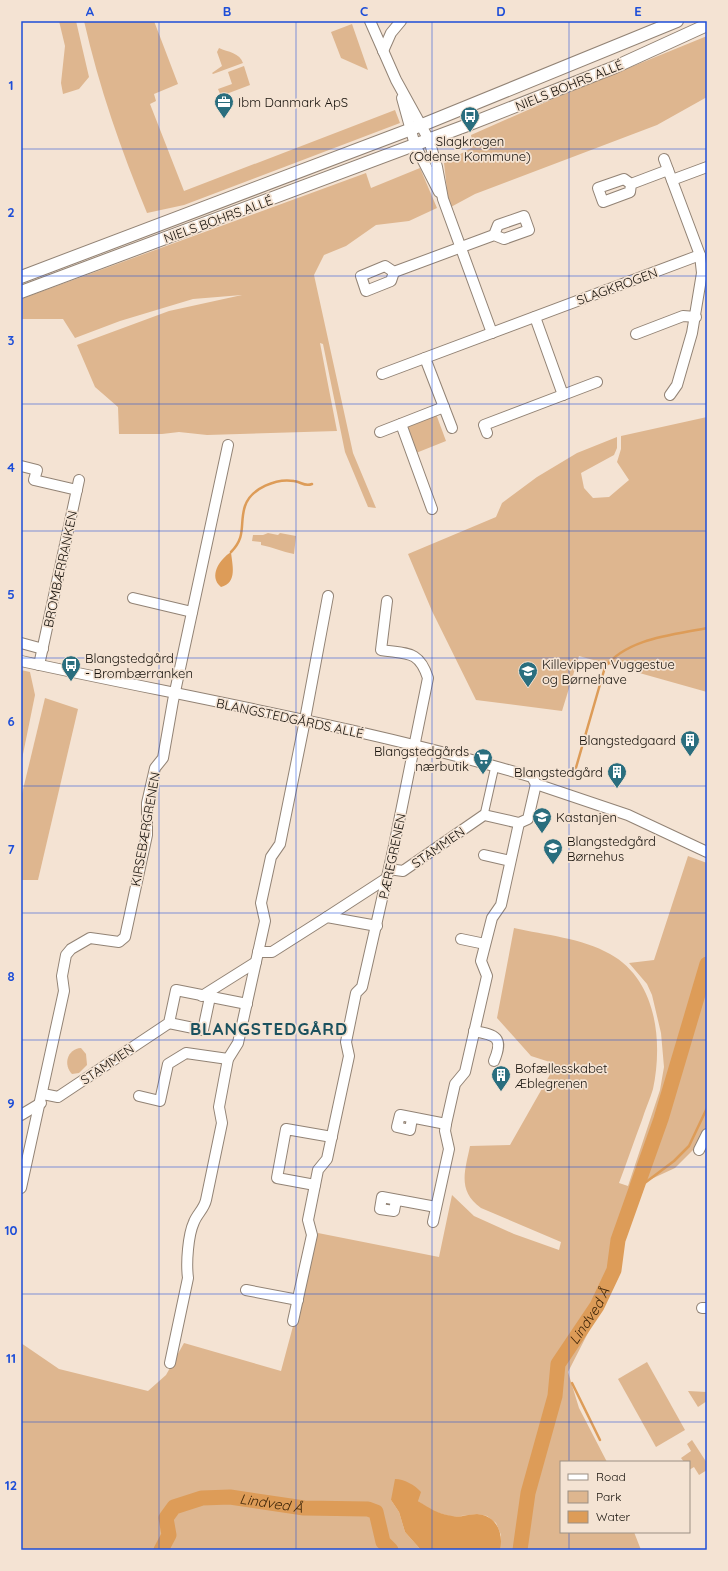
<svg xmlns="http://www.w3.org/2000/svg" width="728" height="1571" viewBox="0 0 728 1571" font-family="Quicksand,sans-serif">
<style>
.green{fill:#deb68f}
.water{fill:#dd9c58}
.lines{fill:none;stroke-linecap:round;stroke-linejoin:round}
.stream{stroke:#dd9c58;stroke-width:2.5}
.river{stroke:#dd9c58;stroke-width:15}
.pedestrian-casing{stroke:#928375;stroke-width:9}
.minor-casing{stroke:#928375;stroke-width:12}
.tertiary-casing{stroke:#928375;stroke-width:14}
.pedestrian{stroke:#fff;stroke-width:7}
.minor{stroke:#fff;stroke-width:10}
.tertiary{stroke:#fff;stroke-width:12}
.grid{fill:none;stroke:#1d4ed8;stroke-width:1;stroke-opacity:0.55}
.labels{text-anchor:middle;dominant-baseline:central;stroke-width:3.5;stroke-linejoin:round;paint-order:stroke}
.street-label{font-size:13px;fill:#16110b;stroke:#f4e3d3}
.poi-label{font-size:13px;fill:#16110b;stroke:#f4e3d3;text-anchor:start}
.water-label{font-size:14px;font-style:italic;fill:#412709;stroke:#f4e3d3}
.district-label{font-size:17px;font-weight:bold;letter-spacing:1px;fill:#1a515e;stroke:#f4e3d3}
.neatline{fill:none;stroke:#1d4ed8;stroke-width:1.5}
.grid-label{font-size:13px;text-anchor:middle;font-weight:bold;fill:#1d4ed8}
</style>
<rect width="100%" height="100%" fill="#f4e3d3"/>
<g class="green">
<path d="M59 21H76L89 77 79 89 63 94 61 83 65 46Z"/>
<path d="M84 21H154L178 84 154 94 156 101 150 104 184 191 395 110 400 123 184 205 147 213C121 150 99 87 84 21Z"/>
<path d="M352 24 368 70 341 58 331 32Z"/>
<path d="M707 36V97L657 125 475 194 449 208 444 163 473 147 471 135 555 98Z"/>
<path d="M219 48C228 52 240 53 243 63L213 74 212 73 222 66 217 52Z"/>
<path d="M244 66 250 85 221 96 218 89 232 84 228 72Z"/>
<path d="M420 168 437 208 409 221 376 225 346 246 324 255 314 275 353 453 376 508 368 507 345 452 323 344 320 343 337 431 207 435 179 432 162 434H119L118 407 95 387 77 345 169 311 242 295 193 299 120 321 75 338 63 319H21V299L366 173 371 188Z"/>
<path d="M436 414 446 441 416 453 407 430 408 426Z"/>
<path d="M707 417V692L579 656 562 711 476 700 432 611 408 554 496 517 502 503 537 477 577 453 617 437V448L614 455 581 473 584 488 593 498 609 497 629 480 617 462 621 449V436Z"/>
<path d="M268 533 278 535 280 533 296 536 294 554C282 552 273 547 261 545V542L252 541 253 535H263Z"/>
<path d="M21 670 30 672 35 695 21 764Z"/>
<path d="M45 698 78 709 38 880H21V798Z"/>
<path d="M688 856 707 863V1125L696 1147 675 1168 632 1188 609 1261 613 1284 568 1372 579 1408 607 1462H561V1532H634L641 1550H500L501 1535 496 1523 487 1516 477 1514 453 1517 432 1511 418 1501 391 1500 399 1512 405 1532 421 1550H21V1343L59 1369 148 1391 166 1375 184 1343 281 1371 318 1233 439 1257 452 1195 474 1216 514 1234 559 1250 561 1242 481 1208C457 1191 465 1171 470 1146L510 1145 556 1064 531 1056 497 1018 514 928C545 935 582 938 610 954 657 980 663 1042 653 1089 650 1099 645 1110 642 1120 634 1141 627 1162 619 1183L628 1186 660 1090 664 1067 661 1033 652 995 647 984 629 963 654 960Z"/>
<path d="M81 1048 86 1054 87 1065 79 1073 72 1074C63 1065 67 1049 81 1048Z"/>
<path d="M647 1362 685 1430 656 1447 618 1379Z"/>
<path d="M688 1391 707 1392V1401L698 1407Z"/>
<path d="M692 1440 707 1463V1470L699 1475 694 1467 689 1470V1462H684L681 1458 691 1451 687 1444Z"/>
</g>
<g class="water">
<path d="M231 552C232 564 238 583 221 587 208 576 220 559 231 552Z"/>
<path d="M395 1479C404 1479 415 1485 421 1492L418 1501C429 1508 438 1514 452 1516 460 1518 468 1514 477 1514 496 1515 504 1533 500 1550H421L405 1532 399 1512 391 1500Z"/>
</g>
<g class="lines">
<g class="stream">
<path d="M231 552C247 536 239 524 245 506 251 488 277 478 294 481 302 482 304 487 312 484"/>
<path d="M573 778 605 667C628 638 673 635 707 628"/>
<path d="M634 1191 674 1161 689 1146 707 1108"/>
<path d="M572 1383 600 1440"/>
</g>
<g class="river">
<path id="s1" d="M161 1550 169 1535 166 1518 174 1507 202 1498 230 1497 304 1508 368 1509 376 1512 383 1542 391 1550"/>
<path id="s2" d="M520 1550 528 1493 555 1396 558 1364 597 1306 614 1270 618 1240 661 1119 707 964"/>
</g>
<g class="pedestrian-casing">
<path id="pedestrian" d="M484 815 495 766"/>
</g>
<g class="minor-casing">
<g id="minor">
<path d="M370 21 396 80 429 140 437 167 443 199 492 333"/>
<path d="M383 51 391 33 401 21"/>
<path d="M402 98 415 145 439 192"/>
<path d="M664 159 700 255 702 273 692 333 677 385 670 395"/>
<path d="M672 180 707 167"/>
<path d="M631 184 630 192 603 202 598 188 624 179 631 184 668 170"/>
<path d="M394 272 391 281 366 291 361 276 385 266 394 272 494 235 504 239 529 230 524 216 498 225 494 235"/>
<path d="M535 317 563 395"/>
<path d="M636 334 683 316 696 317"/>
<path d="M425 358 452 428"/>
<path d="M382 374 700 255"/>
<path d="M401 424 432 509"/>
<path d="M380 432 444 407"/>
<path d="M487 433 484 425 597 382"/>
<path d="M21 466 37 470 34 480 77 490"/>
<path d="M133 598 192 612"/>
<path d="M21 643 43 649"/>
<path d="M21 661C191 698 364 727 532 777L536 784 628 815 707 852"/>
<path d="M39 665 79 480"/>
<path d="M484 855 510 861"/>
<path d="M389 869 403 871 484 815 519 823 528 819 536 784"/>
<path d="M327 917 387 878"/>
<path d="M461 939 485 944"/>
<path d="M258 952H272L327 917 377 926"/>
<path d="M202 996 256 962"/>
<path d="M169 1023 203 1030 210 997"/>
<path d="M474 1031C496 1035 504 1037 494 1061"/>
<path d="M43 1094 58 1097 169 1023 176 990 247 1004"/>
<path d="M139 1096 160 1101 168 1064 186 1053 228 1059"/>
<path d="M21 1115 41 1103"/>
<path d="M412 1118 410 1130 397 1127 400 1115 446 1124"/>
<path d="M699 1150 707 1134"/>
<path d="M315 1185 277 1178 286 1129 332 1137"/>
<path d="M21 1188 64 991 62 976 66 955 71 949 90 938 119 942 125 937 147 835V803L155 768 163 758 173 701 228 445"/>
<path d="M396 1200 394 1211 380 1209 382 1197 436 1207"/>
<path d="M433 1222 449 1149 445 1131 446 1124 455 1084 465 1072 487 976 481 961 492 918 501 905 519 823"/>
<path d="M246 1290 298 1300"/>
<path d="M702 1308H707"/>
<path d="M293 1321 312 1235 308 1220 318 1170 327 1159 349 1056 346 1042 356 993 362 987 394 846 428 678C419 650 407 654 381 650L387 601"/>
<path d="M170 1363 188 1278C186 1263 188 1235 194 1222 197 1214 204 1209 206 1200L222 1123 219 1107 228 1059 238 1043 265 921 261 903 271 857 280 844 303 730 328 596"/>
</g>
</g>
<g class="tertiary-casing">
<g id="tertiary">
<path d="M21 277 422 125 677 21"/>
<path d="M21 292 465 126 615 67 707 25"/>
</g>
</g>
<use href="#pedestrian" class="pedestrian"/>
<use href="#minor" class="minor"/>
<use href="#tertiary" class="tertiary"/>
</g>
<path class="grid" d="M159 21V1550M296 21V1550M432 21V1550M569 21V1462M21 149H707M21 276H707M21 404H707M21 531H707M21 658H707M21 786H707M21 913H707M21 1040H707M21 1167H707M21 1294H707M21 1422H707M569 1532V1550"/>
<defs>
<g id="office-pin" transform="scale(1)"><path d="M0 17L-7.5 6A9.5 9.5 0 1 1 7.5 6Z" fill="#2a6e7e" stroke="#f4e3d3"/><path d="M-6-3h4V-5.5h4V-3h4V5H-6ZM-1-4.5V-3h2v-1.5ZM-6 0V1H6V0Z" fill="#fff"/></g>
<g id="bus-pin" transform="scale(1)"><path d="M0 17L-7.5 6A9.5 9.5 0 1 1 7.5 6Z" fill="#2a6e7e" stroke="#f4e3d3"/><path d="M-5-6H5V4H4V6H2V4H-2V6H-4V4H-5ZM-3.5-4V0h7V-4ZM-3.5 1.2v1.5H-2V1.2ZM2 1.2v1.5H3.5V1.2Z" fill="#fff"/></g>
<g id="school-pin" transform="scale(1)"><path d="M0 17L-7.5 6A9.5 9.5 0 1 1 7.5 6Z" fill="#2a6e7e" stroke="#f4e3d3"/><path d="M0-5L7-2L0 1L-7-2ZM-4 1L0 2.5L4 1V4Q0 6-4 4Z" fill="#fff"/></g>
<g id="building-pin" transform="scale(1)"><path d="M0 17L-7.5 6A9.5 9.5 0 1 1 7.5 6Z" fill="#2a6e7e" stroke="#f4e3d3"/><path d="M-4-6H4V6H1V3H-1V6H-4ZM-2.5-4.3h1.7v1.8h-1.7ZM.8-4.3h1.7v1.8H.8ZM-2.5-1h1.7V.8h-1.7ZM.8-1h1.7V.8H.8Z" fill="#fff"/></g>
<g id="supermarket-pin" transform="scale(1)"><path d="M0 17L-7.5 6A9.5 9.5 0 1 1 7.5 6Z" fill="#2a6e7e" stroke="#f4e3d3"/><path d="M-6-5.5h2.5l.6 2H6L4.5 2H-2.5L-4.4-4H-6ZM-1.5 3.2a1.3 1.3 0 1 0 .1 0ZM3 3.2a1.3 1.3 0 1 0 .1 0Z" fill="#fff"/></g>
</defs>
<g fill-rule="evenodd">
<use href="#office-pin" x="224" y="102"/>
<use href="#bus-pin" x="470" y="116"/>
<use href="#bus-pin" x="71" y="665"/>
<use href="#school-pin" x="528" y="671"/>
<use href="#building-pin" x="690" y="740"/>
<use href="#supermarket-pin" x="483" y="758"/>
<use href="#building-pin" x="617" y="772"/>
<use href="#school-pin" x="542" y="817"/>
<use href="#school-pin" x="553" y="848"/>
<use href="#building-pin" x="501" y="1075"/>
</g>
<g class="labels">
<g class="street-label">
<text transform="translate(569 85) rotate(-22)">NIELS BOHRS ALLÉ</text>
<text transform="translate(218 219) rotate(-20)">NIELS BOHRS ALLÉ</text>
<text transform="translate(617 286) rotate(-20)">SLAGKROGEN</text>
<text transform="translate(60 569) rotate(-78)">BROMBÆRRANKEN</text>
<text transform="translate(290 718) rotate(12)">BLANGSTEDGÅRDS ALLÉ</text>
<text transform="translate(145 829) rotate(-80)">KIRSEBÆRGRENEN</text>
<text transform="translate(438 847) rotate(-35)">STAMMEN</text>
<text transform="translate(392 856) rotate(-78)">PÆREGRENEN</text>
<text transform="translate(107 1064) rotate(-34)">STAMMEN</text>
</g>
<g class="poi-label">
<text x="238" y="102">Ibm Danmark ApS</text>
<text x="470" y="141" text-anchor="middle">Slagkrogen<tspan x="470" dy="15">(Odense Kommune)</tspan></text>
<text x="85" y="658">Blangstedgård<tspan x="85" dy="15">- Brombærranken</tspan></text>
<text x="542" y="664">Killevippen Vuggestue<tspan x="542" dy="15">og Børnehave</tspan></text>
<text x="676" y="740" text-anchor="end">Blangstedgaard</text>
<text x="469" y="751" text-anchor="end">Blangstedgårds<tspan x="469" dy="15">nærbutik</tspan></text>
<text x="603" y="772" text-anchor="end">Blangstedgård</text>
<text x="556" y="817">Kastanjen</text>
<text x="567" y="841">Blangstedgård<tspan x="567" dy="15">Børnehus</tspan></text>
<text x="515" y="1068">Bofællesskabet<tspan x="515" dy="15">Æblegrenen</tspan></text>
</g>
<g class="water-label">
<text stroke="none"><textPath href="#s2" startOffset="248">Lindved Å</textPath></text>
<text stroke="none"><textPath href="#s1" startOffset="147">Lindved Å</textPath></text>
</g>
<g class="district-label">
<text x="269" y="1028">BLANGSTEDGÅRD</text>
</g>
</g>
<rect width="728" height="1571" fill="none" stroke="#f4e3d3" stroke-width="44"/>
<rect x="560" y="1461" width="130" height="72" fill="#f4e3d3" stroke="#9b8f83"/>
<rect x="568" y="1474" width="20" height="6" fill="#ffffff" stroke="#9b8f83"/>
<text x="596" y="1481" font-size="12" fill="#16110b">Road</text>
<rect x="568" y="1491" width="20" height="12" fill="#deb68f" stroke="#9b8f83"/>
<text x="596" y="1501" font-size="12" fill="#16110b">Park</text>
<rect x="568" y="1511" width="20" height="12" fill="#dd9c58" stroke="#9b8f83"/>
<text x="596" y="1521" font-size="12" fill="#16110b">Water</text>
<rect x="22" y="22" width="684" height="1527" class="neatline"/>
<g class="grid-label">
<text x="90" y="16">A</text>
<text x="227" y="16">B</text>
<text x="364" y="16">C</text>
<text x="501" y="16">D</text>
<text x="638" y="16">E</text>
<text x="11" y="90">1</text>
<text x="11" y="217">2</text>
<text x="11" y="345">3</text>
<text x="11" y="472">4</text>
<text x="11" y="599">5</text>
<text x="11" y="726">6</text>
<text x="11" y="854">7</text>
<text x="11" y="981">8</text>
<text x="11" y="1108">9</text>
<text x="11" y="1235">10</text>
<text x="11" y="1363">11</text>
<text x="11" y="1490">12</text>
</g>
</svg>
